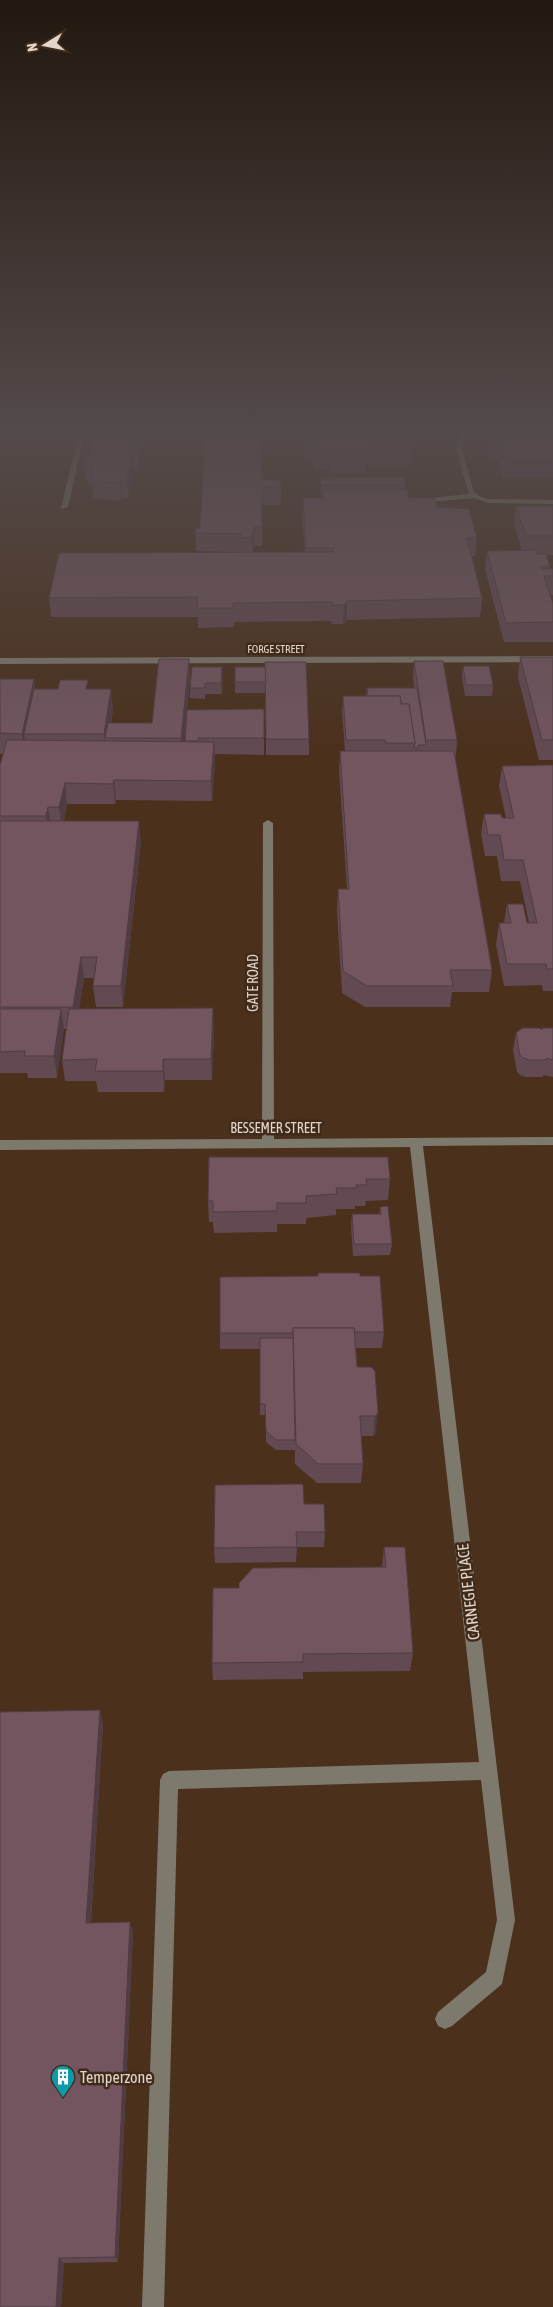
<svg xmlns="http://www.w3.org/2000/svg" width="553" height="2307" viewBox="0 0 553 2307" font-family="'Asap Condensed',sans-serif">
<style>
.built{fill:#4b301c}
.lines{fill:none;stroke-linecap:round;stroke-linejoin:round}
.minor{fill:#7e796d;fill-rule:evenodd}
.wall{fill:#624952}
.shaded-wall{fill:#503c42}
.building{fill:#72555f;stroke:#503c42}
.labels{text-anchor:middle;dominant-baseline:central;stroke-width:5;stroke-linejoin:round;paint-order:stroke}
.far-street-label{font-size:11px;fill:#e3d5cb;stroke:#402b1b}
.street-label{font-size:14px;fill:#e3d5cb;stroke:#402b1b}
.near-street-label{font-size:16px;fill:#e3d5cb;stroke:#402b1b}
.near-poi-label{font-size:16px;fill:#e3d5cb;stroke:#402b1b;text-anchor:start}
</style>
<rect width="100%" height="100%" fill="#402b1b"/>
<rect class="built" x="0" y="431" width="553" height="1876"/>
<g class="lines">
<g class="minor">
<path d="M85 431H92L82 444 68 507 61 509 76 444Z"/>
<path d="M460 431H466L462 449 474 492 481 497 488 499 553 500V504L488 503 474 498 417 503V499H420L469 494 456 449Z"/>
<path d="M553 656V662L0 664V658Z"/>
<path d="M268 820 273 823 274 1139 553 1137V1145L423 1146 515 1920 502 1984 452 2026 445 2029 438 2026 435 2019 438 2012 486 1972 497 1920 481 1780 178 1789 164 2307H142L160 1780 163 1774 169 1771 479 1762 410 1147 0 1150V1140L262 1139 263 823Z"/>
</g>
</g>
<g class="wall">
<path d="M206 431H291L262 432V479L281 481V505H262V546H254L253 552H305L302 516 303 498H321V478L405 485V490L409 498 437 507 477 538 475 556H472L482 598 480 617 347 620 343 624H331V621L234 622V627L198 628V617H51L49 598 231 552 196 551 195 533 200 528Z"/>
<path d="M303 431H421V434H418L417 443H414L413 449H412L411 465H366L365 473H331L330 465H329L328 469H315L313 460H305Z"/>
<path d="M489 431H553V478H503L498 460H490L487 452 490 435Z"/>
<path d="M110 432 139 434 140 452 139 456V464L138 470H133L129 498H122L121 501 93 498 92 486H89L88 480H86L84 463 89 458 92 447 90 434Z"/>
<path d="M516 506H553V555H546L550 566 549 569H553V595H550L553 604V642H504L485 569 487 551H522L514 524Z"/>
<path d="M520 657H553V760H539L518 677Z"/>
<path d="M189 659 190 678 184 742H185L187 710 264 709V755L215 754V763L212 801 116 800 115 804H67L64 821 141 841 123 1007H96L93 986 94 978H84L79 1009 214 1029 212 1080H165L164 1092H98L96 1081H65L62 1060 66 1029H63L57 1078H28L27 1073H0V765L3 754H0V679L36 689H89L113 709 111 723H152Z"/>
<path d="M414 661 457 740 456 756H455L492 970 489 992H452L450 1007H365L342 993 337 910 338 889H347L339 771 340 751H345L342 712 343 696H366L367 688H414L413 677Z"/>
<path d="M463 666 493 685 492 696H465L462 677Z"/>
<path d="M222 667V694H205V699L190 698V688Z"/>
<path d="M265 667 309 739V755H266V693H235V682Z"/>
<path d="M553 765V991H543L542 985 504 986 496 945 499 923H504L507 904 527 923H529L520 881H501L497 856H485L481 834 484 814 502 818H506L499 786 502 766Z"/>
<path d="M542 1028H553V1077L543 1075V1077H526L520 1075 517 1072 513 1050 516 1033 542 1030Z"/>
<path d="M209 1157 390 1179 388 1200 366 1201 365 1206H355V1209H336V1215L306 1218V1224H277V1232L214 1233 213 1222H209L208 1201Z"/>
<path d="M380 1207 392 1244 390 1255 353 1256 351 1226 352 1214H379Z"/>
<path d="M360 1276 384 1332 382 1348H356L357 1367H371L376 1433 373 1436H361L363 1464 361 1483H317L295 1464V1450H276L266 1442V1415H260V1349H220V1333Z"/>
<path d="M304 1504 325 1532 324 1547H297L296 1562 215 1563 214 1548Z"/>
<path d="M384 1547 413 1653 410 1671 303 1672V1679L213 1680 212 1663 239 1588 382 1567Z"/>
<path d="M103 1723 91 1923 130 1922 133 1933 118 2262 64 2263 61 2307H0Z"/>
</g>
<g class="shaded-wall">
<path d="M139 434 140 452 139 456 138 439Z"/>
<path d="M138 447 139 464 138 470 137 452Z"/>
<path d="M132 452 133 470 129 498 127 480Z"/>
<path d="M120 480 122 498 121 501 120 483Z"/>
<path d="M254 527V546L252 557V538Z"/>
<path d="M347 601V620L343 624 344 605Z"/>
<path d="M189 659 190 678 182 759 181 738Z"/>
<path d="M222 667 223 678 222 694 221 683Z"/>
<path d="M34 679 37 699 24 734 26 750 25 754 22 734Z"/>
<path d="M111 689 113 709 109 738H105L106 754 104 734Z"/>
<path d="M214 742 215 763 212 801 211 781Z"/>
<path d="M114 780 116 800 115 804 113 784Z"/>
<path d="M65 783 67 804 62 828 59 807Z"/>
<path d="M48 807 51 828 49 837 46 816Z"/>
<path d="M139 821 141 841 123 1007 121 986Z"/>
<path d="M81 957 84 978 76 1029 73 1007Z"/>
<path d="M213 1008 214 1029 212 1080 211 1059Z"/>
<path d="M61 1009 64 1030 57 1078 54 1056Z"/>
<path d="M163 1059 165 1080 164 1092 163 1071Z"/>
<path d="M378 1413 376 1433 373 1436 375 1416Z"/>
<path d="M100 1710 103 1723 90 1934 86 1923Z"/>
<path d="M130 1922 133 1933 118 2262 115 2257Z"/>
<path d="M59 2258 64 2263 61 2307H56Z"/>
</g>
<g class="building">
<path d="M91 431 135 432V434H139L138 439H134L132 447H138L137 452H132L127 480H120V483L91 481 93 468H87L88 462 84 463 85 459 89 458 94 434H90Z"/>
<path d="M206 431H262V479L281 481V487H262V527H254L252 538H241V534L195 533V529L200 528Z"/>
<path d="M305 431H414V432H409L412 448H366V455H331V448H329V451L315 452 313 443H305Z"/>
<path d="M496 431H553V461H505L499 443H492L489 435H497Z"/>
<path d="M404 477 405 485H321V478Z"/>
<path d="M323 490H407L409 498H435L437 507 469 509 477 538H467L482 598 347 601 344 605H332V602L233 603V608H197L198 597 49 598 59 553 334 552 333 548H306L303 498H323Z"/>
<path d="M516 506H553V536H526Z"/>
<path d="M536 550 537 554H546L550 566H541L542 569H553V576H544L553 604V622L506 623 487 551Z"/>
<path d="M520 657H553V740H542Z"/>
<path d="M159 659H189L181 738H105L108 723H152Z"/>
<path d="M414 661H443L457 740H426Z"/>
<path d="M265 662H306L309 739H266Z"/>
<path d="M463 666H489L493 685H466Z"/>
<path d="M192 667H222L221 683H205V688H190Z"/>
<path d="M235 667H265L266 682H235Z"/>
<path d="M0 679H34L22 734 0 733Z"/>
<path d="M60 680H88L86 689H111L104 734H24L34 689H58Z"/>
<path d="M367 688H417L426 745H418V748H414L415 743 409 704H401L400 696H368Z"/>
<path d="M343 696H400L401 704H409L415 743H386L385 740H346Z"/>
<path d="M264 709V738H198V741H185L187 710Z"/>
<path d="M7 740 214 742 211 781 114 780 113 784 65 783 59 807H48L46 816H0V765Z"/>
<path d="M340 751H454L492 970H450L453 986H367L343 971 338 889H349Z"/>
<path d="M553 765V969H547L546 964H507L499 923H511L507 904H523L527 923H537L523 860H504L500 835H488L484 814H501L502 818H514L502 766Z"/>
<path d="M0 821H139L121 986H93L97 957H81L73 1007H0Z"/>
<path d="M213 1008 211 1059H163V1071H95L97 1059 62 1060 69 1009Z"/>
<path d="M0 1009H61L54 1056H24L25 1051 0 1052Z"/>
<path d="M522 1028H540L542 1030V1028H553V1060L546 1058V1060H530L523 1058 520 1055 516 1033Z"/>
<path d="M209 1157H388L390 1179H366L367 1185H356L357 1188H336L337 1194 306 1196V1203H277V1211L213 1212V1201H208Z"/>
<path d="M388 1206 392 1244H354L352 1214H381L380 1207Z"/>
<path d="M318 1273H360V1276H380L384 1332H355L354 1328H293V1333H220V1277L318 1276Z"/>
<path d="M293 1328H354L357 1367H371L375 1371 378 1413 375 1416H360L363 1464H318L296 1444Z"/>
<path d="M260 1338H293L295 1440H276L266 1431 265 1404H260Z"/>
<path d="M303 1484 304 1504H324L325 1532H296L297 1547 214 1548 215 1485Z"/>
<path d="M384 1547H405L413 1653 303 1654V1662L212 1663 213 1588H239V1583L253 1568 386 1567Z"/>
<path d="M100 1710 86 1923 130 1922 115 2257 59 2258 56 2307H0V1712Z"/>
</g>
<linearGradient id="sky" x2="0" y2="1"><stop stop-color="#23180f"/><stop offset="0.57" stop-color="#534a4a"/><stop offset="1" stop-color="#534a4a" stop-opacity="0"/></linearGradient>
<rect width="553" height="754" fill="url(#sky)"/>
<defs>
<g id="building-pin" transform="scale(1.25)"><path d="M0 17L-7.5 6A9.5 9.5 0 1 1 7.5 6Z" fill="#0f9aa8" stroke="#402b1b"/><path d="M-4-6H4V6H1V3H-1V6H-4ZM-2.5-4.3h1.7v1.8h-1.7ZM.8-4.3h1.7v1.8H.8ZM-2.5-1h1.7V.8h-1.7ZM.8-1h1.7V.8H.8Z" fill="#fff"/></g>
</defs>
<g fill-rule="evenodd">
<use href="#building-pin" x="63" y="2077"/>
</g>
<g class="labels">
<g class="far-street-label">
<text x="276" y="649">FORGE STREET</text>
</g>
<g class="street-label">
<text transform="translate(253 983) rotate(-90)">GATE ROAD</text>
<text x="276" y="1128">BESSEMER STREET</text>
</g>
<g class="near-street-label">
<text transform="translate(468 1592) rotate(-97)">CARNEGIE PLACE</text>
</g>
<g class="near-poi-label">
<text x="80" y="2077">Temperzone</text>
</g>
</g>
<g transform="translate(45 45) rotate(260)" stroke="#402b1b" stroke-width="4" paint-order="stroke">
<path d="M0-4L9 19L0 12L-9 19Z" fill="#e3d5cb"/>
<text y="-8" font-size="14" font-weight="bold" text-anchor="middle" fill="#e3d5cb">N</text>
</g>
</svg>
